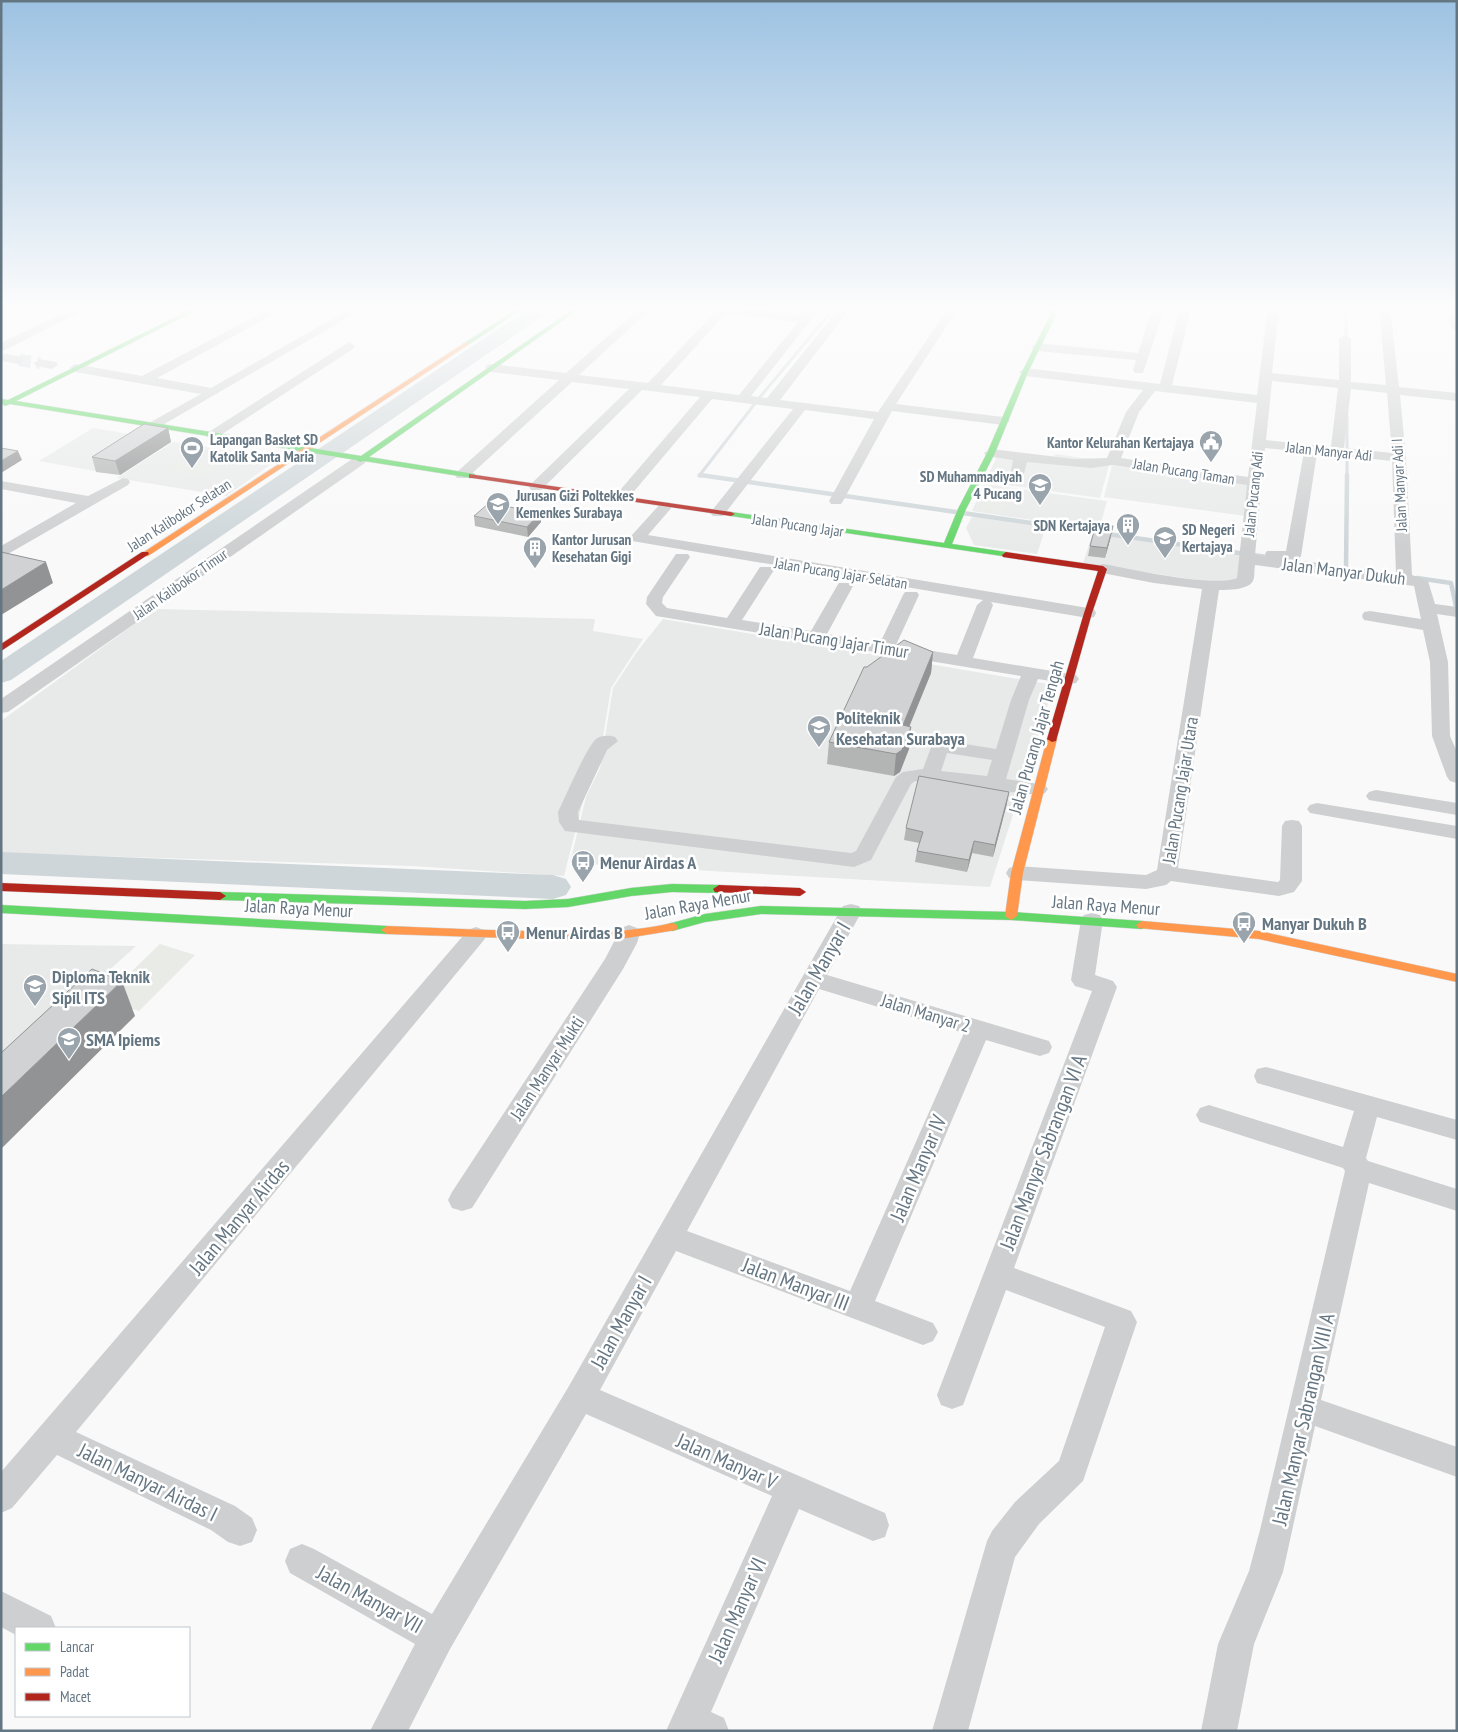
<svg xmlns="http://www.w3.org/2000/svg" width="1458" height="1732" viewBox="0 0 1458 1732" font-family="'PT Sans Narrow',sans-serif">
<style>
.built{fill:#e8e9e9}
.green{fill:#e8ebe6}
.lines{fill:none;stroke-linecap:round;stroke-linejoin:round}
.stream-far1{stroke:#ced6d9;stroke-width:3}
.stream{stroke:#ced6d9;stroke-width:4.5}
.river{fill:#ced6d9;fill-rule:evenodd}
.street-tunnel{stroke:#d4d8dc;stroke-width:12;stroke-dasharray:12 6;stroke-linecap:butt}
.fast-casing{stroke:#d5d6d7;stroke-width:1}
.slow-casing{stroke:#d5d6d7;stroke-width:1}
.jam-casing{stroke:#d5d6d7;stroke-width:1}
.street{fill:#cecfd0;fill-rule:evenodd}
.fast{fill:#63d668;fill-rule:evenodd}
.slow{fill:#ff974d;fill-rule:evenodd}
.jam{fill:#b3261e;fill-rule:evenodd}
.wall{fill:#b3b5b5}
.shaded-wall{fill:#929394}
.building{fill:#d0d2d3;stroke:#929394}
.labels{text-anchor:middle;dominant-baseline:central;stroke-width:5;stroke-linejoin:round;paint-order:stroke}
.far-poi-label{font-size:15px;font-weight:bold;fill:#657683;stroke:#fff;text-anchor:start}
.far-street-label{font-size:15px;fill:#657683;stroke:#fff}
.street-label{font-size:18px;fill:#657683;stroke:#fff}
.poi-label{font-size:18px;font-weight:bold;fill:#657683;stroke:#fff;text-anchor:start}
.near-street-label{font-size:21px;fill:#657683;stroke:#fff}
</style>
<rect width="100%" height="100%" fill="#f9f9f9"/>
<g class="built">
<path d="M93 428 148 437 95 471 39 461Z"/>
<path d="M173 442 280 458 226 496 117 478Z"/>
<path d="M998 454 1053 460 1055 454 1110 462 1100 498 985 482Z"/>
<path d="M1112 465 1250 483 1246 516 1104 497Z"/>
<path d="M984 484 1107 501 1099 530 972 511Z"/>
<path d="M973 515 1046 526 1037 554 974 545 966 528Z"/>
<path d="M1093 533 1247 555 1245 587 1083 563Z"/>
<path d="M155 609 595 619 593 631 643 639 611 688 598 768 584 797 564 876 412 866 1 853V721Z"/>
<path d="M663 619 1054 685 990 887 570 863 586 797 600 768 613 688 636 653Z"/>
<path d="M1 944 136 946 1 1068Z"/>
</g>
<g class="green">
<path d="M178 462 219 468 208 476 166 470Z"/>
<path d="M990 486 1014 490 1004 514 979 510Z"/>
<path d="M160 944 195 955 139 1011 103 999Z"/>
</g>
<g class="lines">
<g class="stream-far1">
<path d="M1346 307V342"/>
<path d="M701 476H699L760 397 835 307"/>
<path d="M1347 476V416"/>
</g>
<g class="stream">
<path d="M700 475 1274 558"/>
<path d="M1346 569 1347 475"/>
<path d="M1417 578 1451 583 1457 611"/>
</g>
<g class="river">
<path d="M531 307H552L550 311 11 680 1 683V661Z"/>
<path d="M1 852 553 875 566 879 571 887 566 895 553 899 1 874Z"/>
</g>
<path class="street-tunnel" d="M19 360 40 363"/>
<g class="fast-casing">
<g id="fast">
<path d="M196 307H203L16 401 361 456 576 307H582L369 457 475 474V478H472L364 461 360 462 356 460 10 404 5 406 2 404 1 399 8 400Z"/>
<path d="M520 307H526L468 345 463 344Z"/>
<path d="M1054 307H1060L1028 372 995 453 966 509 952 544 1006 552 1010 555 1009 557 731 516 727 514 731 512 944 543 958 509 987 453 1022 372Z"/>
<path d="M672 884 719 885 725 889 719 893 672 892 631 896 568 907 525 909 220 900 214 896 220 892 525 901 568 899 631 888Z"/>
<path d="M1 905 387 926 393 930 387 934 1 913Z"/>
<path d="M761 906 1011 912 1142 921 1148 925 1142 929 1011 920 761 914 705 922 672 931 666 927 668 924 705 914Z"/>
</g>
</g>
<g class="slow-casing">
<g id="slow">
<path d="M466 342 469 344 468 345 148 556H142L141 554Z"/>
<path d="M1052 736 1057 739 1023 873 1017 916 1011 920 1005 916 1011 873 1047 739Z"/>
<path d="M1142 921 1259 931 1457 974V982L1259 939 1138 928 1136 925Z"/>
<path d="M672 923 676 924 678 927 676 930 627 938 566 940 387 934 381 930 387 926C434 928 481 930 528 931 576 933 625 934 672 923Z"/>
</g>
</g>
<g class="jam-casing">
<g id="jam">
<path d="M469 474 731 512 735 514 731 516 472 478H469Z"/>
<path d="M142 552H148L149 554 1 651V644Z"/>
<path d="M1006 552 1103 566 1107 569 1092 613 1056 741 1052 742 1047 739 1084 613 1098 571 1003 557 1002 555Z"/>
<path d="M1 883 220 892 226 896 220 900 1 891Z"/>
<path d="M719 885 800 888 806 892 800 896 715 892 713 889Z"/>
</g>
</g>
<g class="street">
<path d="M1 307H8L1 310Z"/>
<path d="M76 307H90L1 352V343Z"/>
<path d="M273 307H287L157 378 211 388 353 307H366L154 430 147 426 149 423 201 394 75 372 69 368 75 364 142 376Z"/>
<path d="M641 307H653L579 375 648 383 715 312 696 309 695 307H728L803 315 810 307H821L751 396 767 398 840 307H851L780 400 878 412 949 307H959L896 404 1003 417 1010 421 1003 425 892 411 843 501 841 504H831L829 501 874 419 805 410 723 516H713L710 513 793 409 712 399 625 502H615L613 499 615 496 700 397 642 390 541 490H531L529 487 531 484 629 389 572 382 467 478H457L455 475 457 472 559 380 491 372 487 371 485 368 487 365 491 364 566 373ZM726 313 798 322 739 395 661 385Z"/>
<path d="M1153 307H1165L1143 373H1135L1133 370 1136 360 1037 351 1031 347 1037 343 1138 353Z"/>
<path d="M1180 307H1192L1172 385 1257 395 1268 307H1279L1272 373 1339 380V339L1345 335 1351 339V382L1386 385 1379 307H1390L1399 387 1457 393V401L1400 395 1406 458 1412 575 1428 581 1435 604 1457 607V617L1437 614 1448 662 1450 736 1457 752V783L1450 781 1447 777 1432 736 1430 662 1423 630 1370 621 1364 620 1362 616 1364 612 1370 611 1421 619 1414 586 1255 565C1254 570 1255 577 1253 581 1248 590 1228 590 1219 590L1178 868 1278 882 1280 880 1282 826 1285 821 1292 820 1299 821 1302 826V881L1294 892 1279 896 1171 881 1166 885 1146 889 1017 880 1009 878 1006 873 1009 868 1017 866 1146 875 1157 870 1202 589 1154 583 1097 572 1095 569 1097 566 1103 564C1130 569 1215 588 1237 578L1247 485 1113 465 1091 468 1027 462 1021 485H1011L1009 482 1013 460 986 456 984 453 991 449 1074 459 1107 458 1126 412 1143 390 1025 376 1019 372 1025 368 1160 384ZM1272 381 1338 388 1331 447 1266 440ZM1351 389 1387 393 1392 453 1344 448ZM1155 391 1257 403 1248 477 1121 458 1139 412ZM1265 448 1304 452 1286 551H1267L1265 554 1267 557 1255 555ZM1317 453 1392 461 1396 573 1294 560 1299 559 1301 556Z"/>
<path d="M1447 307H1457V331L1451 328Z"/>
<path d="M349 342 355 346 353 349 216 438 211 439 204 435Z"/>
<path d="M1 353 23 357 25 360 19 364 1 361Z"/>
<path d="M40 359 56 362 58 365 52 369 36 366 34 363Z"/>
<path d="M360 456 367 460 365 463 8 712 1 713V699L355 457Z"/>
<path d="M123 478 128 479 130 482 128 485 1 558V546L76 503 1 489V481L88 496Z"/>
<path d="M666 502 671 503 673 506 648 535 1094 609 1096 613 1094 617 1088 618 991 602 993 605 973 658 1070 674 1076 675 1079 679 1076 683 1070 684 1038 679 1029 700 1006 779 1045 785 1048 789 1045 793 1038 795 915 781 911 784 871 860 854 867 565 831 559 822 558 812C565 798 586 748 596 739 601 735 609 735 615 737L618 741 607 750 578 812 579 820 851 853 856 851 896 777 903 772 923 769 933 742 940 740 996 749 1011 700 1021 676 656 616 646 604 647 597 676 554H688L690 557 663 597 662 603 667 608 727 618 760 567H772L774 570 742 620 811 631 837 586 839 583H851L853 586 827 634 880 643 903 595 905 592H917L919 595 896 645 957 655 977 605 983 600 632 541 629 538 632 535 661 503ZM947 753 992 760 987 776 941 771Z"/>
<path d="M1376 790 1457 803V815L1369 800 1366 796 1369 792Z"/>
<path d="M1317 803 1457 826V839L1310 813 1307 809 1310 805Z"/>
<path d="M851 904 859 906 862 911 827 975 1049 1041 1052 1047 1049 1053 1040 1056 986 1040 875 1301 933 1323 938 1332 933 1341 923 1345 676 1251 600 1390 885 1513 889 1525 885 1537 873 1541 799 1509 711 1712 724 1718 729 1731H666L772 1496 586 1414 450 1649 408 1731H370L415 1644 290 1573 285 1561 290 1549 302 1544 314 1549 432 1614 569 1386 840 911 843 906ZM819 989 964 1033 850 1291 687 1231Z"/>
<path d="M1092 913 1100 915 1103 920 1095 975 1113 981 1117 987 1014 1268 1131 1311 1137 1322 1083 1481 1039 1524 1015 1557 968 1731H932L987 1541 992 1531 1015 1502 1059 1461 1105 1327 1006 1290 963 1405 952 1409 941 1405 937 1395 1092 991 1075 986 1071 980 1081 920 1084 915Z"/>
<path d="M629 925 637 928 640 933 637 943 623 969 472 1208 462 1211 452 1208 448 1200 452 1192 605 959 621 928Z"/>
<path d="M476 927 484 930 487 935 484 940 76 1432 235 1506 252 1518 257 1530 252 1542 240 1546 228 1542 211 1530 57 1455 12 1508 1 1513V1472L468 930Z"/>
<path d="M1266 1067 1457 1120V1140L1377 1117 1366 1158 1368 1161 1457 1189V1211L1369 1183 1321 1400 1457 1447V1477L1315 1426 1283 1572 1254 1644 1237 1731H1201L1218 1644 1249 1571 1260 1530 1345 1171 1343 1168 1200 1122 1196 1115 1200 1108 1209 1105 1343 1147 1354 1111 1257 1083 1254 1076 1257 1069Z"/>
<path d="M1 1591 51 1616 56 1628H16V1635L1 1627Z"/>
</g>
<use href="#fast" class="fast"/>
<use href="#slow" class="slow"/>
<use href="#jam" class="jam"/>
</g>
<g class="wall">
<path d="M168 428 171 442 120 475 96 472 92 457Z"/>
<path d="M474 516 541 522 528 537 475 526Z"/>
<path d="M1111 536 1105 558 1088 556 1090 546Z"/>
<path d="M933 652 931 673 909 726 911 727 909 749 900 772 894 776 827 764 829 742 867 667Z"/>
<path d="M1007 803 993 857 972 853 967 872 915 862 917 851 919 843 904 840 906 828Z"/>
</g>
<g class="shaded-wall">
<path d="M168 428 171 442 120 475 115 461Z"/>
<path d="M18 451 22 460 1 473V461Z"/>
<path d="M540 513 541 522 528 537 527 527Z"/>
<path d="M1113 526 1111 536 1105 558 1107 548Z"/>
<path d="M46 562 53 583 1 615V590Z"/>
<path d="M933 652 931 673 901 747 903 725Z"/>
<path d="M911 727 909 749 900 772 894 776 896 754Z"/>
<path d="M1009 792 1007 803 993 857 995 845Z"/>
<path d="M974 841 972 853 967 872 969 860Z"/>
<path d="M122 981 135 1016 1 1149V1097Z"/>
</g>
<g class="building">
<path d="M144 424 168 428 115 461 92 457Z"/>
<path d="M1 448 18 451 1 461Z"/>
<path d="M489 503 540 513 527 527 474 516Z"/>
<path d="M1096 524 1113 526 1107 548 1090 546Z"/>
<path d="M1 552 46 562 1 590Z"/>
<path d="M904 640 933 652 903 725 911 727 902 750 896 754 829 742 864 667H867Z"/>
<path d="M919 776 1009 792 995 845 974 841 969 860 917 851 923 832 906 828Z"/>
<path d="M92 969 122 981 1 1097V1053Z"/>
</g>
<linearGradient id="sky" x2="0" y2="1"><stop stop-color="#9dc2e2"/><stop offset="0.56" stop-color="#fcfcfc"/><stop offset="1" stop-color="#fcfcfc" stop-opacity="0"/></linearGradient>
<rect width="1458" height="549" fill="url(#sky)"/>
<defs>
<g id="civic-pin" transform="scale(1.25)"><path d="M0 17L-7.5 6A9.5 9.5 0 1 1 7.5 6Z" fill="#99a4ac" stroke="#fff"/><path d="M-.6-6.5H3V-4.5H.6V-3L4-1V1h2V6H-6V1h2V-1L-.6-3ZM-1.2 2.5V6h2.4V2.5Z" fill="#fff"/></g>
<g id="stadium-pin" transform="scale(1.25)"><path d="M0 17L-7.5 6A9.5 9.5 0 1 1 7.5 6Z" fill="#99a4ac" stroke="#fff"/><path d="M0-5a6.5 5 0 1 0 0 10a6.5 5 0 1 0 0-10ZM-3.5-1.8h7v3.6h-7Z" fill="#fff"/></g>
<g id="school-pin" transform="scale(1.25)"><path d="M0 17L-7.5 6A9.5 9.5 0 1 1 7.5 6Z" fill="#99a4ac" stroke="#fff"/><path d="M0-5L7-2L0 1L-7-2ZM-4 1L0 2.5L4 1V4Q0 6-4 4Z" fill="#fff"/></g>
<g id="university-pin" transform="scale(1.25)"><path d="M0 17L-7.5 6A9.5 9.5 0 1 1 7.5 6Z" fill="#99a4ac" stroke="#fff"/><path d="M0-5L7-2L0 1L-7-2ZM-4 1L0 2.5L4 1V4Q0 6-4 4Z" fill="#fff"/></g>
<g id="building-pin" transform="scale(1.25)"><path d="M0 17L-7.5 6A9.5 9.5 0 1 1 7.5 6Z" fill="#99a4ac" stroke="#fff"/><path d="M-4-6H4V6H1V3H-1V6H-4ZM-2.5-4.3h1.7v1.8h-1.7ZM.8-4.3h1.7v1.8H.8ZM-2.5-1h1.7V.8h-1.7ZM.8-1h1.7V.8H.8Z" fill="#fff"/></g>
<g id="bus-pin" transform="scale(1.25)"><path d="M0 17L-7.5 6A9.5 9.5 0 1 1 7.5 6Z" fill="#99a4ac" stroke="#fff"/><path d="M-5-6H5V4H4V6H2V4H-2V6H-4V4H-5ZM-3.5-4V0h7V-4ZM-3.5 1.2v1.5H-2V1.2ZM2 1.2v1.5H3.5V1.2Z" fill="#fff"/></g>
</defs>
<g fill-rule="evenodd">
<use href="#civic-pin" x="1211" y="442"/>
<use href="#stadium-pin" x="192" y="448"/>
<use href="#school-pin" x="1040" y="485"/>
<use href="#university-pin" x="498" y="504"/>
<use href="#building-pin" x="1128" y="525"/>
<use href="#school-pin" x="1165" y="538"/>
<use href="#building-pin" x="535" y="548"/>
<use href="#university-pin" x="819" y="727"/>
<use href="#bus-pin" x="583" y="862"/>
<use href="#bus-pin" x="1244" y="923"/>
<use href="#bus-pin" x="508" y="932"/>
<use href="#university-pin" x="35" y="986"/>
<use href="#school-pin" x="69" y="1039"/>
</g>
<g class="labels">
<g class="far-poi-label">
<text x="210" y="439">Lapangan Basket SD<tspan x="210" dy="17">Katolik Santa Maria</tspan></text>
<text x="1194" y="442" text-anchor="end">Kantor Kelurahan Kertajaya</text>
<text x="1022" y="476" text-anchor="end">SD Muhammadiyah<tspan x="1022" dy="17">4 Pucang</tspan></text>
<text x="516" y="495">Jurusan Gizi Poltekkes<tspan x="516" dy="17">Kemenkes Surabaya</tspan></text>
<text x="1110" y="525" text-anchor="end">SDN Kertajaya</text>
<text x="1182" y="529">SD Negeri<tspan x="1182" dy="17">Kertajaya</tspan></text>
<text x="552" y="539">Kantor Jurusan<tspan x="552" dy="17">Kesehatan Gigi</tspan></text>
</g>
<g class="far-street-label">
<text transform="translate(1329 451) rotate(6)">Jalan Manyar Adi</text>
<text transform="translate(1184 471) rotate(9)">Jalan Pucang Taman</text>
<text transform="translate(1399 485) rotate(-93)">Jalan Manyar Adi I</text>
<text transform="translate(1253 494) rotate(-84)">Jalan Pucang Adi</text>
<text transform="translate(179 515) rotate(-33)">Jalan Kalibokor Selatan</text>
<text transform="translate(798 525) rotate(8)">Jalan Pucang Jajar</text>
<text transform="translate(841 573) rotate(9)">Jalan Pucang Jajar Selatan</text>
<text transform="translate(180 584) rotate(-35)">Jalan Kalibokor Timur</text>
</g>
<g class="street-label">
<text transform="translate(1344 571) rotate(7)">Jalan Manyar Dukuh</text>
<text transform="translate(834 640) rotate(9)">Jalan Pucang Jajar Timur</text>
<text transform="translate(1036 737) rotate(-74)">Jalan Pucang Jajar Tengah</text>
<text transform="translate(1180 790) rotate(-81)">Jalan Pucang Jajar Utara</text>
<text transform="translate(698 904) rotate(-10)">Jalan Raya Menur</text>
<text transform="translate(1106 905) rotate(4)">Jalan Raya Menur</text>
<text transform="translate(299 908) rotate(3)">Jalan Raya Menur</text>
<text transform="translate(926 1013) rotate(17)">Jalan Manyar 2</text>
<text transform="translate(547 1068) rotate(-57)">Jalan Manyar Mukti</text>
</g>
<g class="poi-label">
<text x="836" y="717">Politeknik<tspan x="836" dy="21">Kesehatan Surabaya</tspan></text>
<text x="600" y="862">Menur Airdas A</text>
<text x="1262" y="923">Manyar Dukuh B</text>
<text x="526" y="932">Menur Airdas B</text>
<text x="52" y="976">Diploma Teknik<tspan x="52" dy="21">Sipil ITS</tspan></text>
<text x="86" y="1039">SMA Ipiems</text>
</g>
<g class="near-street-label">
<text transform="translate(819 968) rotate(-60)">Jalan Manyar I</text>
<text transform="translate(1043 1152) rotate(-69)">Jalan Manyar Sabrangan VI A</text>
<text transform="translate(918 1168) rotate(-67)">Jalan Manyar IV</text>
<text transform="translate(239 1217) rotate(-50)">Jalan Manyar Airdas</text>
<text transform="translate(796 1284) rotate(21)">Jalan Manyar III</text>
<text transform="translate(621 1322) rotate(-61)">Jalan Manyar I</text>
<text transform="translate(1303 1419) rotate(-77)">Jalan Manyar Sabrangan VIII A</text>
<text transform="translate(727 1461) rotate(24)">Jalan Manyar V</text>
<text transform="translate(148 1482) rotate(26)">Jalan Manyar Airdas I</text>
<text transform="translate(370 1599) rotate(29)">Jalan Manyar VII</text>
<text transform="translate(737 1610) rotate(-66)">Jalan Manyar VI</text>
</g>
</g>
<rect width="1458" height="1732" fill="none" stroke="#657683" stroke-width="5"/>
<rect x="15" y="1627" width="175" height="90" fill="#ffffff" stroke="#c1c8cd"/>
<rect x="25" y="1643" width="25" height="8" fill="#63d668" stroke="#c1c8cd"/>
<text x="60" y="1652" font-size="15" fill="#657683">Lancar</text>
<rect x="25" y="1668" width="25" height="8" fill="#ff974d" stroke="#c1c8cd"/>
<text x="60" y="1677" font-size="15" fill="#657683">Padat</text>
<rect x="25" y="1693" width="25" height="8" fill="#b3261e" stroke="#c1c8cd"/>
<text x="60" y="1702" font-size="15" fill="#657683">Macet</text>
</svg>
